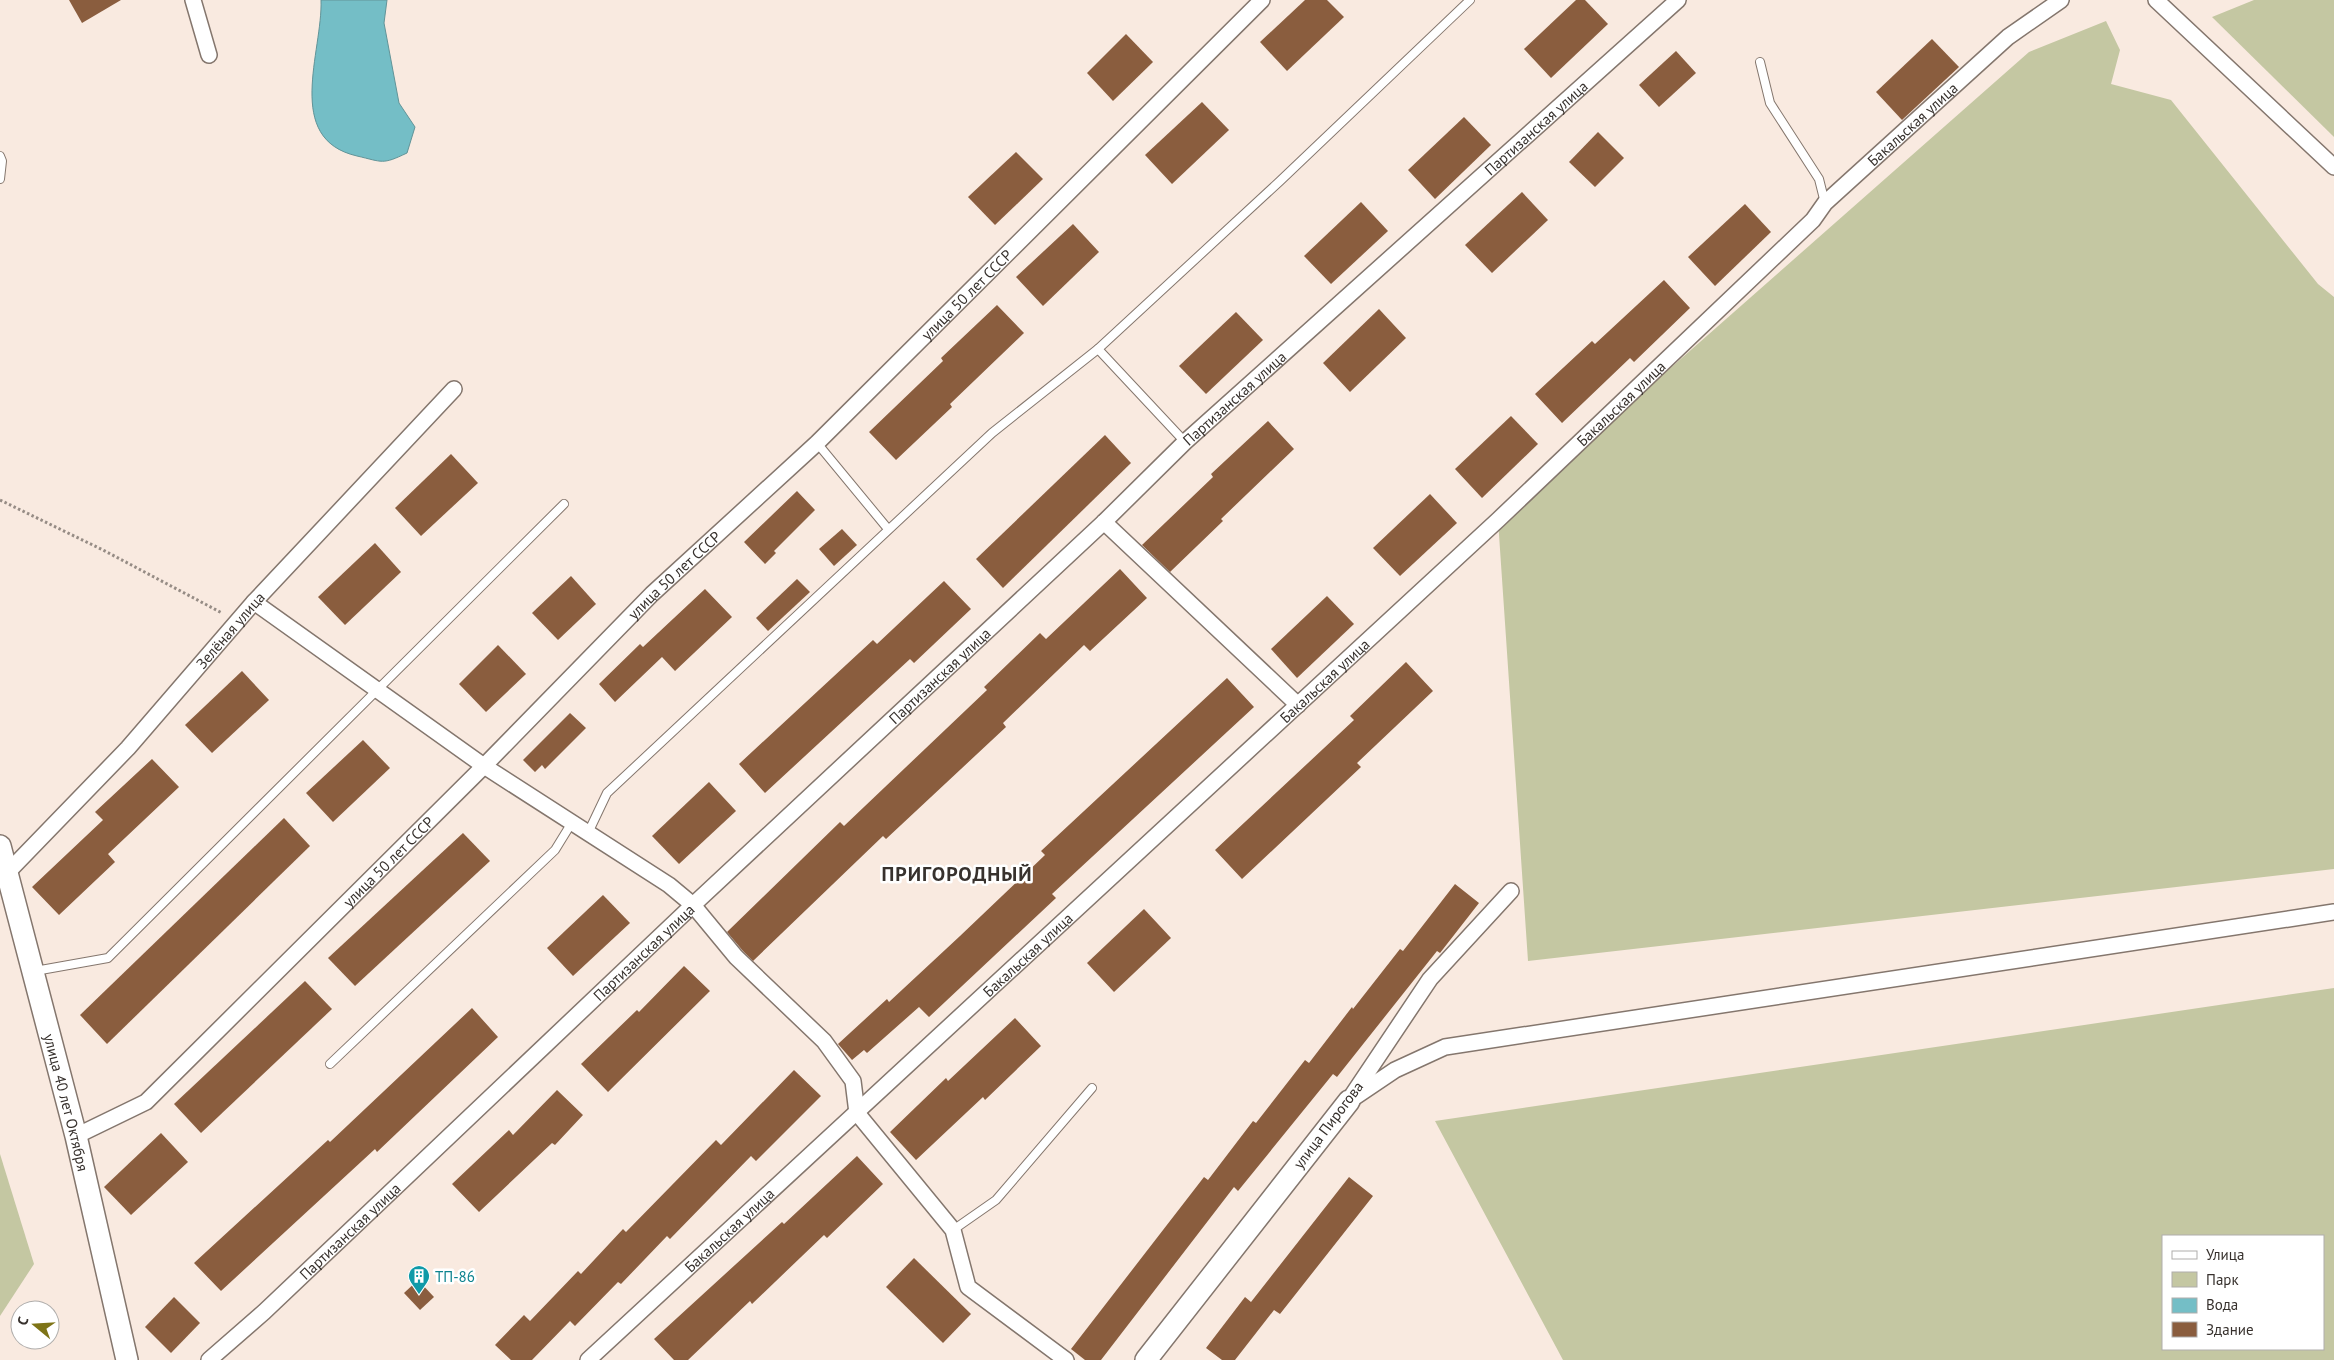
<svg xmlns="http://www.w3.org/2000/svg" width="2334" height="1360" viewBox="0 0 2334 1360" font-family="'PT Sans',sans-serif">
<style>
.green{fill:#c4c7a2;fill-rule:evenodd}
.water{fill:#74bec6;stroke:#629498}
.building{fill:#8a5d3e}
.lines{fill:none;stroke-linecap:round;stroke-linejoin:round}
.lane-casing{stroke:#84766d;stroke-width:10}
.street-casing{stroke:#84766d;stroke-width:18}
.secondary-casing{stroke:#84766d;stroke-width:24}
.path{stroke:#968c85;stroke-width:3;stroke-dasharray:2.5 2.5;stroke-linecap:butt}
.lane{stroke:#fff;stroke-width:8}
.street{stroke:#fff;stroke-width:15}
.secondary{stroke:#fff;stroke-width:21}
.labels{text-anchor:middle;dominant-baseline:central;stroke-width:5;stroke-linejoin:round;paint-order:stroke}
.street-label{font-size:15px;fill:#37312d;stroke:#fff}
.culture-label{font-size:15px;fill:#0d838f;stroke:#fff;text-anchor:start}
.district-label{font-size:20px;font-weight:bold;letter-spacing:1px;fill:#37312d;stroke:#fff}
</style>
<rect width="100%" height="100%" fill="#f9eae0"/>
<g class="green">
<path d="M2254 0H2334V137L2212 17Z"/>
<path d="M2106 21 2120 50 2111 84 2171 100 2318 284 2334 297V869L1528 961 1498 520 2029 52Z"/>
<path d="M2334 988V1360H1563L1435 1121ZM2323 1236V1349H2163V1236Z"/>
<path d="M0 1154 34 1264 0 1316Z"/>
</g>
<path class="water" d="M321 0H387L384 23 399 103 415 127 407 153C382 165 383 162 357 156 283 139 323 51 321 0Z"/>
<g class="building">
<path d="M69 0H121L82 23Z"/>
<path d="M1305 0H1327L1344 17 1287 71 1260 42Z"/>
<path d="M1576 0H1585L1608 24 1551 78 1524 49Z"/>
<path d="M1126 34 1153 62 1113 101 1087 73Z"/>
<path d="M1932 39 1959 67 1902 120 1876 92Z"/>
<path d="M1676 51 1696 73 1659 107 1639 85Z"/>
<path d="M1202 102 1229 130 1172 184 1145 155Z"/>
<path d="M1464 117 1491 145 1435 199 1408 170Z"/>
<path d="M1598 132 1624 158 1595 187 1569 162Z"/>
<path d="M1016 152 1043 179 995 225 968 197Z"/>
<path d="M1522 192 1548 220 1492 273 1465 245Z"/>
<path d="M1361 202 1388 231 1331 284 1304 256Z"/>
<path d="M1745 204 1771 232 1715 286 1688 257Z"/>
<path d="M1073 224 1099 252 1043 306 1016 277Z"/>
<path d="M1664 280 1690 308 1634 362 1630 358 1562 423 1535 394 1592 341 1595 344Z"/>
<path d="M997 305 1024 333 950 404 952 407 896 460 869 432 943 361 941 358Z"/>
<path d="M1379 309 1406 338 1350 392 1323 363Z"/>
<path d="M1236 312 1263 340 1206 394 1179 366Z"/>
<path d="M1511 416 1538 444 1482 498 1455 469Z"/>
<path d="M1268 421 1294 449 1221 519 1223 521 1170 572 1142 545 1213 477 1211 474Z"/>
<path d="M1105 435 1131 463 1003 588 976 559Z"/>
<path d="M451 454 478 483 421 536 395 508Z"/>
<path d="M797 491 815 510 774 551 776 553 765 564 744 542Z"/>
<path d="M1430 494 1457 523 1400 576 1373 548Z"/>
<path d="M842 529 857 545 834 566 819 549Z"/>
<path d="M375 543 401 572 345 625 318 597Z"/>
<path d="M1120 569 1147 598 1090 651 1084 645 1003 723 1006 727 886 839 883 836 753 961 743 951 727 932 840 822 844 826 987 690 984 687 1040 633 1046 639Z"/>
<path d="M571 576 596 604 558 640 532 613Z"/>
<path d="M797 579 810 592 768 631 756 618Z"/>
<path d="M944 581 971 609 914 663 910 659 765 793 739 764 873 640 877 644Z"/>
<path d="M705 589 732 617 675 671 662 657 615 702 599 684 640 644 643 647Z"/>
<path d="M1327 596 1354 624 1297 678 1271 649Z"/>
<path d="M498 645 526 674 486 712 459 684Z"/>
<path d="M1406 662 1433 691 1357 763 1361 767 1242 879 1215 850 1354 720 1350 716Z"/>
<path d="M242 671 269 700 212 753 185 725Z"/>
<path d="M1227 678 1254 707 1052 894 1056 898 929 1017 919 1007 867 1053 864 1050 852 1060 838 1044 887 999 889 1002 960 936 1045 855 1041 851Z"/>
<path d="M570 713 586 728 545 769 542 765 535 772 523 760Z"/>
<path d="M363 740 390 768 333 822 306 793Z"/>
<path d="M152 759 179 787 108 854 115 862 59 915 32 887 103 820 95 812Z"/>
<path d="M709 782 736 811 679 864 652 836Z"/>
<path d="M284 818 310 846 107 1044 80 1015Z"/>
<path d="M463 833 490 861 355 986 328 958Z"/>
<path d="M1455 884 1479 903 1440 953 1437 951 1337 1077 1333 1074 1238 1191 1234 1187 1101 1360H1085L1071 1349 1204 1177 1208 1180 1253 1121 1256 1123 1305 1060 1309 1063 1352 1007 1353 1009 1400 949 1403 951Z"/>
<path d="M603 895 630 923 573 976 547 948Z"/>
<path d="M1144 909 1171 938 1114 992 1087 963Z"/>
<path d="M684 966 710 991 608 1092 581 1064 637 1010 639 1012Z"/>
<path d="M305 981 332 1009 201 1133 174 1104Z"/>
<path d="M472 1008 498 1037 377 1152 375 1149 221 1291 194 1263 328 1140 330 1142Z"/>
<path d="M1015 1018 1041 1046 985 1100 983 1097 916 1160 890 1132 946 1078 948 1081Z"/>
<path d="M794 1070 821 1096 756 1161 751 1156 670 1239 667 1236 621 1284 618 1282 575 1326 570 1321 532 1360H511L495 1345 524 1315 530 1321 578 1271 581 1274 623 1229 626 1232 716 1140 721 1145Z"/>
<path d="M557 1090 583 1115 555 1145 552 1143 479 1212 452 1184 509 1130 513 1135Z"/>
<path d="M161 1133 188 1162 131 1215 104 1187Z"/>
<path d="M857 1156 883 1184 827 1238 824 1235 752 1304 750 1301 688 1360H674L654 1339 782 1222 784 1224Z"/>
<path d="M1349 1177 1373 1196 1280 1314 1274 1310 1235 1360H1222L1206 1348 1245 1297 1251 1302Z"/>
<path d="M914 1258 971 1314 943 1343 886 1287Z"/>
<path d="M418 1280 434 1297 420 1310 404 1293Z"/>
<path d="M174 1297 200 1323 171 1353 145 1327Z"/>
</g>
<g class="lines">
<g class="lane-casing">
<g id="lane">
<path d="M1760 62 1770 103 1819 179 1825 203"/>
<path d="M0 156 2 161 0 179"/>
<path d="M1098 349 1185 442"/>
<path d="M817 443 888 529"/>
<path d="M588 833 607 793 992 433 1098 349 1280 181 1470 0"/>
<path d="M35 971 108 958 564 504"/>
<path d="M330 1064 555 850 571 824"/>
<path d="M953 1230 996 1200 1092 1088"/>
</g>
</g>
<g class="street-casing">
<g id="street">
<path d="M193 0 209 55"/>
<path d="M2156 0 2334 167"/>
<path d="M1104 522 1298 705"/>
<path d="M254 602 484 766 669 885 693 905 736 957 824 1041 853 1081 857 1113 953 1230 968 1287 1066 1360"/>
<path id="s1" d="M7 873 128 748 254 602 454 389"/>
<path d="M1353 1094 1430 979 1511 891"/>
<path d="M1349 1101 1395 1070 1445 1047 2334 912"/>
<path id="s2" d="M76 1136 146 1102 484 766 652 594 817 443 1262 0"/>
<path id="s3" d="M209 1360 264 1312 693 905 1104 522 1185 442 1678 0"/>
<path id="s4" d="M588 1360 1498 520 1813 220 1825 203 2008 37 2061 0"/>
</g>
</g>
<g class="secondary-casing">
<g id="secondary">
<path id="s5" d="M0 846 76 1136 127 1360"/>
<path d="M1146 1360 1349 1101"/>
</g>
</g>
<path class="path" d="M0 500 103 550 222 613"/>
<use href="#lane" class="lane"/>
<use href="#street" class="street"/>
<use href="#secondary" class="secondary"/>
</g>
<defs>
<g id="building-pin" transform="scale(1.125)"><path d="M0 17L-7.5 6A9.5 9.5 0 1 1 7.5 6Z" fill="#0f9aa8" stroke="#fff"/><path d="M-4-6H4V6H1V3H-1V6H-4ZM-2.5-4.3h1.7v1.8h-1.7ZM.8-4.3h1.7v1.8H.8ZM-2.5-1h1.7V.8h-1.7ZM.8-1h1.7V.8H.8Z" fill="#fff"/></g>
</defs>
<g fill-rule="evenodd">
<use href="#building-pin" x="419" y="1276"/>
</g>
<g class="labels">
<g class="street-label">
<text stroke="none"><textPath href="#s4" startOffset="1812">Бакальская улица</textPath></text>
<text stroke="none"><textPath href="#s3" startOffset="1811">Партизанская улица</textPath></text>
<text stroke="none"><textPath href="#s2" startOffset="1229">улица 50 лет СССР</textPath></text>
<text stroke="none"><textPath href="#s3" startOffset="1406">Партизанская улица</textPath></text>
<text stroke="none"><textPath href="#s4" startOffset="1408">Бакальская улица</textPath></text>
<text stroke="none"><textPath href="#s2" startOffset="824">улица 50 лет СССР</textPath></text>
<text stroke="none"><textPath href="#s1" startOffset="330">Зелёная улица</textPath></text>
<text stroke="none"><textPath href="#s3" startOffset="1001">Партизанская улица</textPath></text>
<text stroke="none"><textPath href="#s4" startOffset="1002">Бакальская улица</textPath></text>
<text stroke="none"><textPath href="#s2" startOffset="419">улица 50 лет СССР</textPath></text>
<text stroke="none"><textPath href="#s3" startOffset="596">Партизанская улица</textPath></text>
<text stroke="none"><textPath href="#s4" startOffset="598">Бакальская улица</textPath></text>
<text stroke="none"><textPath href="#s5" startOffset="265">улица 40 лет Октября</textPath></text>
<text transform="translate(1328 1125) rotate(-53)">улица Пирогова</text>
<text stroke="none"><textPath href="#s4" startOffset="192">Бакальская улица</textPath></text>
<text stroke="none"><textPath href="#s3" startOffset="191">Партизанская улица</textPath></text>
</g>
<g class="culture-label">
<text x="435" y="1276">ТП-86</text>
</g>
<g class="district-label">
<text x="957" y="874">ПРИГОРОДНЫЙ</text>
</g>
</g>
<rect x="2162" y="1235" width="162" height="115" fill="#ffffff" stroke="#afadab"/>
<rect x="2172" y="1251" width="25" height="8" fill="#ffffff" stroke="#afadab"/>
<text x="2206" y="1260" font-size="15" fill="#37312d">Улица</text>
<rect x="2172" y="1272" width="25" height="15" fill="#c4c7a2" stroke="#afadab"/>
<text x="2206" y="1285" font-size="15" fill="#37312d">Парк</text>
<rect x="2172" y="1298" width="25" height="15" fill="#74bec6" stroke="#afadab"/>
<text x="2206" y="1310" font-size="15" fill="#37312d">Вода</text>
<rect x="2172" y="1322" width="25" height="15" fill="#8a5d3e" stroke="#afadab"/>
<text x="2206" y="1335" font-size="15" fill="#37312d">Здание</text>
<g transform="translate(35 1325) rotate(288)"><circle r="24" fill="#ffffff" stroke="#afadab"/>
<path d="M0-4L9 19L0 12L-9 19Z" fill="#7e7417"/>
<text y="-8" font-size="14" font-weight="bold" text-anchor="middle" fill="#37312d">С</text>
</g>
</svg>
